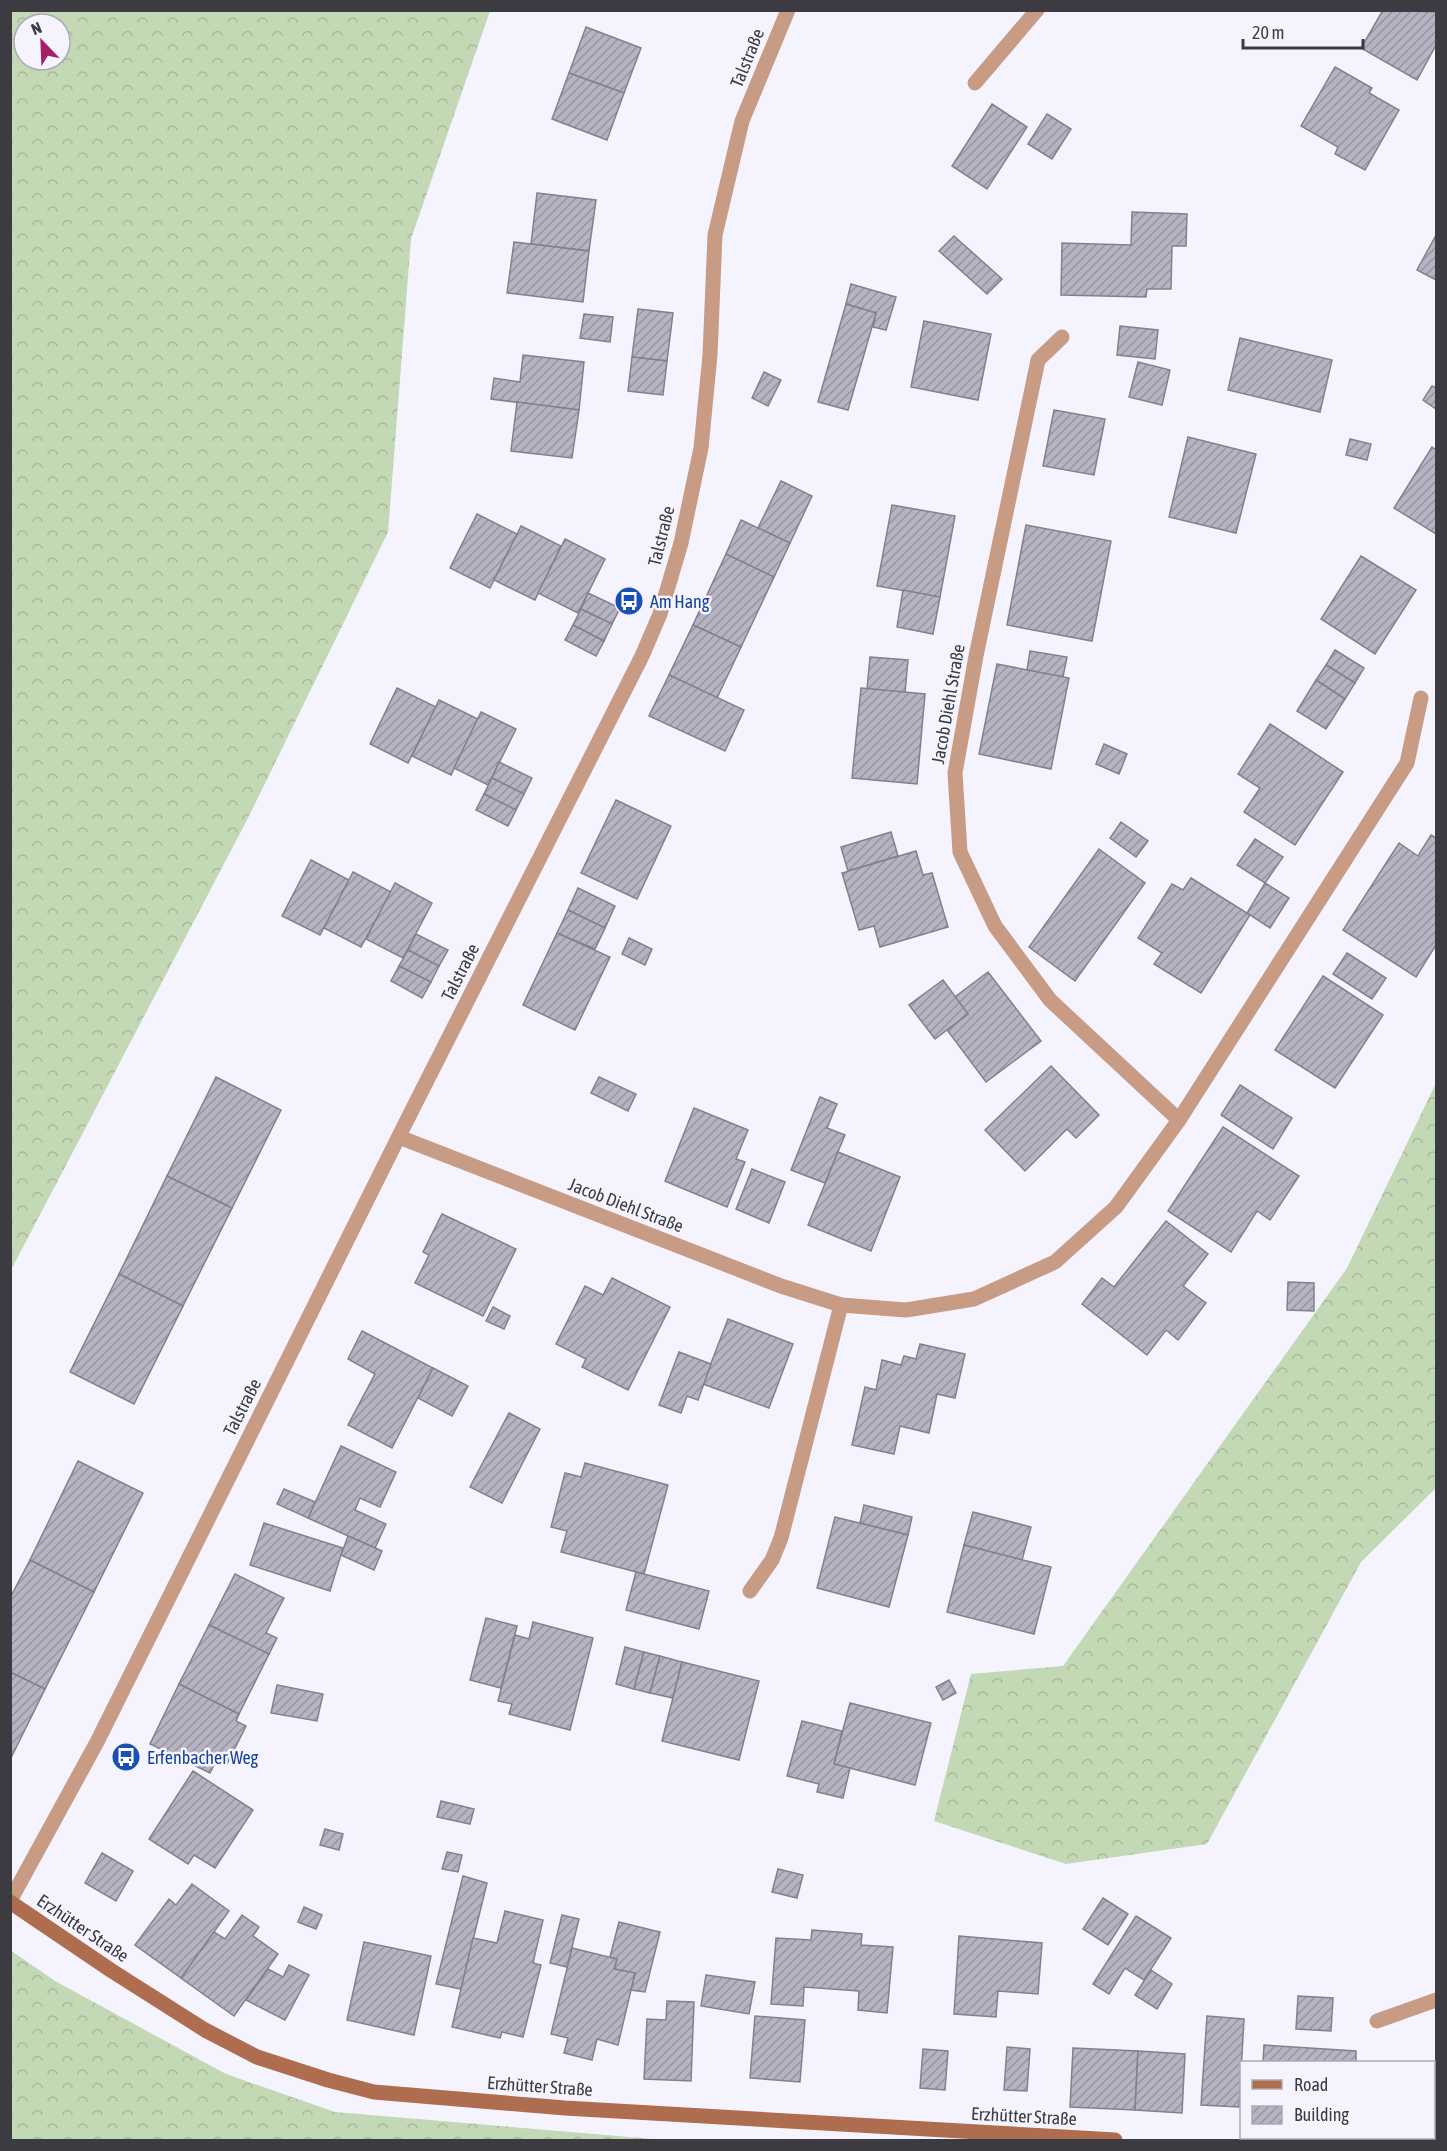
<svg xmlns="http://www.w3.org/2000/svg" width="1447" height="2151" viewBox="0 0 1447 2151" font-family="'Asap Condensed',sans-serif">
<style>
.forest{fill:url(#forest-crowns);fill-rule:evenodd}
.building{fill:url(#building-hatch);stroke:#82808f;stroke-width:1.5}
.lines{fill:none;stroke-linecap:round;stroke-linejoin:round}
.lane{stroke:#c89b85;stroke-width:15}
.street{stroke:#c89b85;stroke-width:15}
.secondary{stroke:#ae6d4e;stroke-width:15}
.labels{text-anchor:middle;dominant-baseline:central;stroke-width:5;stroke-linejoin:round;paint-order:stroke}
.street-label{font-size:18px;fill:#3c3b42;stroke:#f5f4fe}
.transit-label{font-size:18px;fill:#164399;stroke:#f5f4fe;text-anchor:start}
</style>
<defs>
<pattern id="forest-crowns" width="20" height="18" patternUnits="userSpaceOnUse" patternTransform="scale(1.5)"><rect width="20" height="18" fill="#c3d8b4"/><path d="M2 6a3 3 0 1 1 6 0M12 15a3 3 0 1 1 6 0" fill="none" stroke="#a8ba9c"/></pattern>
<pattern id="building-hatch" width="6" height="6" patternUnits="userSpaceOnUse" patternTransform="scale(1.5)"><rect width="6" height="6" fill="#b6b4c3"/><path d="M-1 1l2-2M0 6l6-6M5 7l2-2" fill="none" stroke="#9594a0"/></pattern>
</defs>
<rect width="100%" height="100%" fill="#f5f4fe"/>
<g class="forest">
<path d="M11 10 490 11 411 239 388 532 248 818 11 1270ZM24 24H60V60H24Z"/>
<path d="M1436 1083V1488L1361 1562 1207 1844 1066 1864 934 1821 971 1674 1063 1666 1347 1268Z"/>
<path d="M10 1950 55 1981 226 2074 335 2112 665 2140H11Z"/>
</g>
<g class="building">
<path d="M1383 10 1436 12V45L1417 80 1361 48Z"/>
<path d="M586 27 641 48 624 93 569 73Z"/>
<path d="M1335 67 1372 88 1369 93 1399 110 1365 170 1335 154 1338 147 1301 126Z"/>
<path d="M569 73 624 93 607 140 552 119Z"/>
<path d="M992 104 1027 127 987 189 952 166Z"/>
<path d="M1047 114 1071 129 1052 159 1028 144Z"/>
<path d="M537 193 596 200 589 251 531 244Z"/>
<path d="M1132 212 1187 214 1186 246H1172L1171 289H1147L1146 297 1061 295 1062 243 1131 245Z"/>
<path d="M1436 235V280L1417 270Z"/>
<path d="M954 236 1002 279 987 294 939 251Z"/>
<path d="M514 242 589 251 583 302 507 293Z"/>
<path d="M851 284 896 297 886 330 873 327 876 313 846 304Z"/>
<path d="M846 304 876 313 848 410 818 402Z"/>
<path d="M638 309 673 313 667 361 632 357Z"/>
<path d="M584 314 613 317 610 342 580 338Z"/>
<path d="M924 321 991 334 978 400 911 387Z"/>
<path d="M1120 326 1158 330 1155 359 1117 355Z"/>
<path d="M1240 338 1332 360 1320 412 1228 390Z"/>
<path d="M523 355 584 362 579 410 491 399 494 378 520 382Z"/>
<path d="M632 357 667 361 663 395 628 391Z"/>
<path d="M1138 362 1170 370 1162 405 1129 397Z"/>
<path d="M764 372 781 380 768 406 752 398Z"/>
<path d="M1432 386 1436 388V409L1423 400Z"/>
<path d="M517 402 579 410 572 458 511 451Z"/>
<path d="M1054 410 1105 419 1094 475 1043 466Z"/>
<path d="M1188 437 1256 454 1236 533 1169 517Z"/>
<path d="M1350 439 1371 444 1367 460 1346 455Z"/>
<path d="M1432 447 1436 450V534L1394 508Z"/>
<path d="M781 481 812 496 790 543 758 528Z"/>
<path d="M892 505 955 516 940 597 877 586Z"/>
<path d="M477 514 517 534 490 588 450 568Z"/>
<path d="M741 520 790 543 774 577 726 554Z"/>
<path d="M1026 525 1111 541 1092 641 1007 625Z"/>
<path d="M521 526 561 546 535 600 494 580Z"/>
<path d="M565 539 605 559 578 613 538 593Z"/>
<path d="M726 554 774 577 741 647 693 625Z"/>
<path d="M1361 556 1416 590 1375 654 1321 619Z"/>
<path d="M903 590 940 597 933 634 897 627Z"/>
<path d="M588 593 620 608 612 624 581 609Z"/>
<path d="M581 609 612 624 604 641 573 625Z"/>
<path d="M573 625 604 641 596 656 565 640Z"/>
<path d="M693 625 741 647 717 698 669 675Z"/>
<path d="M1335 650 1364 668 1355 683 1326 665Z"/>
<path d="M1030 651 1067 657 1063 677 1027 670Z"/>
<path d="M870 657 908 660 905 693 867 689Z"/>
<path d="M997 664 1069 678 1051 769 979 754Z"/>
<path d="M1326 665 1355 683 1345 699 1316 680Z"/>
<path d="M669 675 744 710 725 751 649 716Z"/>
<path d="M1316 680 1345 699 1326 729 1297 711Z"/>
<path d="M397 688 436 707 408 763 370 744Z"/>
<path d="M861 688 925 694 917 784 852 778Z"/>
<path d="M439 700 478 719 451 775 412 756Z"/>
<path d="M481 712 516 729 488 785 454 768Z"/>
<path d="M1270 724 1343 772 1295 845 1244 812 1260 788 1238 774Z"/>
<path d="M1104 744 1127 754 1119 774 1096 764Z"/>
<path d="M499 762 532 778 524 794 492 778Z"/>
<path d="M492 778 524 794 516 810 484 794Z"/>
<path d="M484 794 516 810 508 826 476 810Z"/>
<path d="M616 800 671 826 637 899 581 873Z"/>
<path d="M1121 822 1148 841 1136 857 1110 838Z"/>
<path d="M891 832 898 856 848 871 841 847Z"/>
<path d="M1431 835 1436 838V945L1416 977 1343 930 1399 843 1418 856Z"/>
<path d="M1255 839 1283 857 1265 883 1237 865Z"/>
<path d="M1099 849 1145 883 1075 981 1029 947Z"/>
<path d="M916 851 923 875 932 873 948 927 880 947 874 926 859 930 842 873Z"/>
<path d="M311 860 349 880 320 935 282 916Z"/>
<path d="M353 872 391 892 361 947 324 928Z"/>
<path d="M1191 878 1250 915 1201 993 1154 964 1162 953 1138 938 1172 884 1183 890Z"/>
<path d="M395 883 432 903 403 958 366 939Z"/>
<path d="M1265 883 1289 898 1270 928 1247 913Z"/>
<path d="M578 888 615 906 605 928 568 910Z"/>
<path d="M568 910 605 928 595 949 557 933Z"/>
<path d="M557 933 610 957 575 1030 523 1005Z"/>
<path d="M416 934 448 950 439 966 408 950Z"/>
<path d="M629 938 652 949 645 965 622 954Z"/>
<path d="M408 950 439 966 431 982 399 966Z"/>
<path d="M1347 953 1386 978 1372 999 1333 974Z"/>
<path d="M399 966 431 982 422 998 391 981Z"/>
<path d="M988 972 1041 1041 986 1082 947 1030 968 1014 955 997Z"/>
<path d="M1323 976 1383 1015 1335 1088 1275 1050Z"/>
<path d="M943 980 968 1014 935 1039 909 1005Z"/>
<path d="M1051 1066 1099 1115 1076 1138 1067 1129 1025 1171 985 1130Z"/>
<path d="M216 1077 281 1110 232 1208 167 1176Z"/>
<path d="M599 1077 636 1094 628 1111 591 1093Z"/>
<path d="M1240 1085 1292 1118 1273 1149 1221 1115Z"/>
<path d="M820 1097 837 1104 827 1128 845 1135 825 1183 791 1170Z"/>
<path d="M694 1108 748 1130 736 1159 745 1162 727 1207 665 1181Z"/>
<path d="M1223 1127 1299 1176 1270 1220 1257 1211 1231 1252 1168 1211Z"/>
<path d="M838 1152 900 1177 871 1251 808 1225Z"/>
<path d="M752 1169 785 1182 769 1223 736 1209Z"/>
<path d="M167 1176 232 1208 183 1306 119 1274Z"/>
<path d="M442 1214 516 1249 483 1316 415 1283 429 1255 423 1252Z"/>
<path d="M1166 1221 1208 1254 1183 1286 1206 1303 1178 1340 1166 1330 1147 1355 1082 1304 1102 1278 1114 1287Z"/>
<path d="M119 1274 183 1306 134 1404 70 1372Z"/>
<path d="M612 1278 670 1307 628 1390 582 1367 586 1359 556 1344 585 1286 603 1295Z"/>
<path d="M1288 1282 1314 1283V1311L1287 1310Z"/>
<path d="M493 1307 510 1316 504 1329 486 1321Z"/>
<path d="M728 1319 793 1344 769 1408 703 1384Z"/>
<path d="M362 1331 433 1368 392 1448 348 1425 375 1374 348 1359Z"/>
<path d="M920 1344 965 1354 955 1398 937 1394 929 1433 900 1426 894 1454 852 1445 865 1387 876 1390 882 1360 901 1365 904 1356 916 1359Z"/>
<path d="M679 1352 711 1364 698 1400 687 1396 681 1413 659 1405Z"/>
<path d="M433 1368 468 1386 452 1416 418 1398Z"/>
<path d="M509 1413 540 1429 502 1503 470 1487Z"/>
<path d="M341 1446 396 1472 380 1507 360 1498 355 1510 386 1524 375 1548 308 1518Z"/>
<path d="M78 1461 143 1493 94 1592 30 1560Z"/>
<path d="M585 1463 668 1485 644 1574 561 1552 567 1531 551 1527 565 1473 581 1477Z"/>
<path d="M284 1489 315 1502 308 1518 277 1504Z"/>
<path d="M864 1505 912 1517 908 1535 860 1523Z"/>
<path d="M973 1512 1031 1527 1022 1560 964 1545Z"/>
<path d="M835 1517 908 1535 889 1607 817 1588Z"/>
<path d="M264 1523 343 1548 330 1591 250 1565Z"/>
<path d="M348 1536 382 1551 374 1570 341 1555Z"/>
<path d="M964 1545 1051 1567 1034 1634 947 1612Z"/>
<path d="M30 1560 94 1592 45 1689 10 1672V1598Z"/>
<path d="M636 1572 709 1591 699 1629 626 1610Z"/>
<path d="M235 1574 284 1598 266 1633 277 1638 269 1654 209 1625Z"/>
<path d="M486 1618 517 1626 501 1688 470 1680Z"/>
<path d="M533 1622 593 1638 570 1730 509 1714 512 1704 498 1701 515 1635 529 1639Z"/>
<path d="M209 1625 269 1654 239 1714 179 1684Z"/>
<path d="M625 1647 644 1652 634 1689 616 1684Z"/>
<path d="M644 1652 660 1656 650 1693 634 1689Z"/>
<path d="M660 1656 682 1662 673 1698 650 1693Z"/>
<path d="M682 1662 759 1681 739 1760 662 1741Z"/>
<path d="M10 1672 45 1689 10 1760Z"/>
<path d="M949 1680 956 1693 943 1700 936 1687Z"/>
<path d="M179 1684 239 1714 236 1721 246 1726 227 1764 217 1759 210 1773 150 1744Z"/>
<path d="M277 1685 323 1694 317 1721 271 1713Z"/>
<path d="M850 1703 931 1723 915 1785 834 1764Z"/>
<path d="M802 1721 842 1731 834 1764 850 1768 843 1798 817 1792 819 1784 787 1776Z"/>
<path d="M193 1771 253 1810 215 1868 194 1855 188 1864 149 1839Z"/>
<path d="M441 1801 474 1809 470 1824 437 1817Z"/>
<path d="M325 1829 343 1834 339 1850 320 1845Z"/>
<path d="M447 1852 462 1855 458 1872 442 1869Z"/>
<path d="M102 1853 133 1871 116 1901 85 1883Z"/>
<path d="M778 1869 803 1875 797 1898 772 1892Z"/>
<path d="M463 1876 487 1883 461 1989 436 1984Z"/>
<path d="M192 1884 229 1911 181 1978 135 1945 169 1899 176 1905Z"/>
<path d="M1103 1898 1128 1914 1108 1945 1083 1929Z"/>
<path d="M304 1907 322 1915 316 1929 298 1922Z"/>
<path d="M505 1911 543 1920 533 1963 541 1965 523 2037 502 2032 500 2038 452 2027 473 1938 497 1943Z"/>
<path d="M242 1915 259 1927 253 1936 278 1954 234 2016 181 1978 214 1932 225 1939Z"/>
<path d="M562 1915 579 1919 567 1967 550 1963Z"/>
<path d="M1136 1916 1171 1938 1144 1980 1125 1968 1109 1994 1093 1984Z"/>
<path d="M619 1922 660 1932 645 1992 631 1990 635 1973 614 1969 617 1959 610 1957Z"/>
<path d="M812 1930 862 1934 861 1945 893 1947 887 2013 858 2010 859 1991 804 1987 803 2006 771 2004 776 1938 811 1940Z"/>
<path d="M959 1936 1042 1943 1038 1994 998 1991 996 2017 954 2014Z"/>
<path d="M364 1942 431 1956 414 2035 347 2020Z"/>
<path d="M572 1948 617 1959 614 1969 635 1973 618 2045 597 2039 592 2060 564 2053 568 2038 551 2034Z"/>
<path d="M289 1965 309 1975 285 2020 246 2000 268 1969 283 1977Z"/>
<path d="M1151 1970 1172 1984 1157 2009 1135 1995Z"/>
<path d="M706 1975 755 1982 749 2014 701 2006Z"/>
<path d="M1298 1996 1333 1998 1331 2031 1296 2029Z"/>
<path d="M667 2001 694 2002 691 2081 644 2079 647 2019 666 2020Z"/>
<path d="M755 2016 805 2020 800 2082 750 2078Z"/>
<path d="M1207 2016 1244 2019 1239 2107 1201 2105Z"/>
<path d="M1264 2045 1356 2051V2062H1263Z"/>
<path d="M1007 2047 1030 2049 1027 2091 1004 2090Z"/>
<path d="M1073 2048 1138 2051 1135 2110 1070 2107Z"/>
<path d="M923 2049 948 2051 945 2090 920 2088Z"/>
<path d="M1138 2051 1185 2054 1182 2113 1135 2110Z"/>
<rect x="1434" y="2066" width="2" height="61"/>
</g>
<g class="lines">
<path class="lane" d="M1377 2021 1436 2000"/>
<g class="street">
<path d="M975 83 1037 10"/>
<path d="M1179 1120 1407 763 1421 698"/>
<path d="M399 1137 781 1286 841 1305 906 1310 974 1299 1055 1262 1116 1207 1179 1120 1050 1000 995 926 960 852 955 773 976 656 1038 360 1062 337"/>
<path d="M750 1591 772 1560 781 1538 841 1305"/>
<path d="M10 1901 97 1742 404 1126 642 656 660 614 681 543 701 448 710 355 715 235 742 121 788 10"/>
</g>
<path class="secondary" d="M10 1902 112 1971 205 2030 257 2057 328 2080 374 2092 565 2108 1115 2140"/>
</g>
<defs>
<g id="bus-disc" transform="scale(1.5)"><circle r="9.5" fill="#1a4fb4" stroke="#f5f4fe"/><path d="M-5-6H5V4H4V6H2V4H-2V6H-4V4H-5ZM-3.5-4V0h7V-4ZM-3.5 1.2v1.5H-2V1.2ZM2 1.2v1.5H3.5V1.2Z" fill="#fff"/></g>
</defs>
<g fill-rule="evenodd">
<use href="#bus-disc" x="629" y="601"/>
<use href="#bus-disc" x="126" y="1757"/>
</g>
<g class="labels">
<g class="street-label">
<text transform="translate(747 58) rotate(-68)">Talstraße</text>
<text transform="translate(661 536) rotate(-76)">Talstraße</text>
<text transform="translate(948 704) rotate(-80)">Jacob Diehl Straße</text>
<text transform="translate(460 972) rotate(-63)">Talstraße</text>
<text transform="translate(626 1205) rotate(21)">Jacob Diehl Straße</text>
<text transform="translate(242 1407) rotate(-63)">Talstraße</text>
<text transform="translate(83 1928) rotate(34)">Erzhütter Straße</text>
<text transform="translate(540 2086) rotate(4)">Erzhütter Straße</text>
<text transform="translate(1024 2116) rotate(3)">Erzhütter Straße</text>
</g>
<g class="transit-label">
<text x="650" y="601">Am Hang</text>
<text x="147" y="1757">Erfenbacher Weg</text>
</g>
</g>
<rect width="1447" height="2151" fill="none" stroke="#3c3b42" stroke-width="24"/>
<rect x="1240" y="2061" width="195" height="78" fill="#f5f4fe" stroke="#abaab3" stroke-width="1.5"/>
<rect x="1252" y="2080" width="30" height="9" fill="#ae6d4e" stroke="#abaab3" stroke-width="1.5"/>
<text x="1294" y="2091" font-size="18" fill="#3c3b42">Road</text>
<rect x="1252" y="2106" width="30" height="18" fill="url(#building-hatch)" stroke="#abaab3" stroke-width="1.5"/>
<text x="1294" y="2121" font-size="18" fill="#3c3b42">Building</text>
<g transform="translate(42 42) rotate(337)"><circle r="28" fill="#f5f4fe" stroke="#abaab3" stroke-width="1.5"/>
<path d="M0-4.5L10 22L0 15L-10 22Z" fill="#a51f6a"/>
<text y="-9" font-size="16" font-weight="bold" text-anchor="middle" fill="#3c3b42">N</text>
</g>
<path d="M1243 39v9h120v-9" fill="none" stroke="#3c3b42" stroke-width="3"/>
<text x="1252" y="39" font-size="18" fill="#3c3b42" stroke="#f5f4fe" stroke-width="4.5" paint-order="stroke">20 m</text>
</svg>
